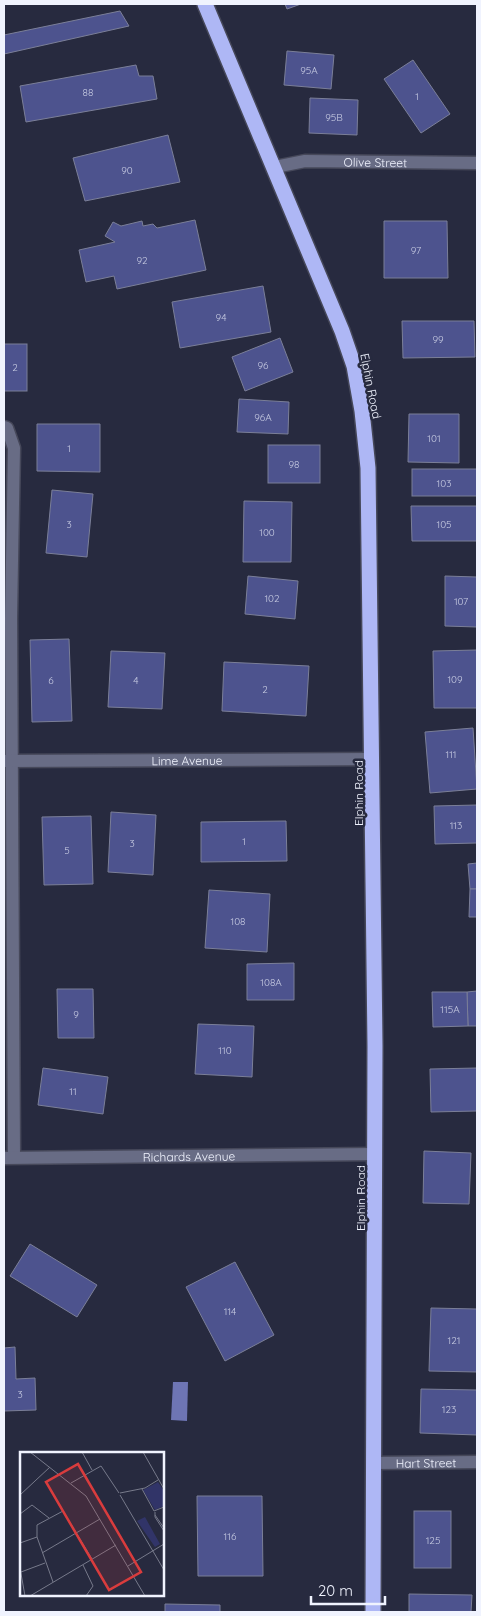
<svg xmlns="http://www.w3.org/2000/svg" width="481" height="1616" viewBox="0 0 481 1616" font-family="Quicksand,sans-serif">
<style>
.water{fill:#6e75b4}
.building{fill:#4d538e;stroke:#7b7f98}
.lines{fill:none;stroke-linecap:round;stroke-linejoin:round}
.minor-casing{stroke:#46485a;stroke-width:15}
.highway-casing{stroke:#46485a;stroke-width:18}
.minor{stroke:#686c85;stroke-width:12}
.highway{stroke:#aeb7f5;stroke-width:15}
.labels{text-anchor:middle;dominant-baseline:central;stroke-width:5;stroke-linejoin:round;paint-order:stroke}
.number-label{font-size:10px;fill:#c7cbe2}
.street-label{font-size:12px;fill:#f0f3fe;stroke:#272a3f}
.inset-road{fill:none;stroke:#777a8b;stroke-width:1}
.view{fill:#d93c3d;fill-opacity:0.15;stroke:#d93c3d;stroke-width:2.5}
.inset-edge{fill:none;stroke:#f0f3fe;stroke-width:2.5}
</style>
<rect width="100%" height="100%" fill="#272a3f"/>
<path class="water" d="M173 1382H188L187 1421 171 1420Z"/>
<g class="building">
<path d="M285 4H301L287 9Z"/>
<path d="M120 11 129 26 4 54V35Z"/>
<path d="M287 51 334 55 331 89 284 85Z"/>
<path d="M413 60 450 114 421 133 384 79Z"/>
<path d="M136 65 139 76H153L157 99 26 122 20 86Z"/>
<path d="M310 98 358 100 357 135 309 133Z"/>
<path d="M168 135 180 182 85 201 73 158Z"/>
<path d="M195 220 206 270 117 289 114 276 86 282 79 250 115 242 105 236 113 222 121 226 142 221 143 226 153 224 157 228Z"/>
<path d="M384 221H447L448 278H384Z"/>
<path d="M263 286 271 332 180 348 172 302Z"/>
<path d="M402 321H474L475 357 403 358Z"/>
<path d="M280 338 293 372 245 391 232 357Z"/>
<rect x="4" y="344" width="23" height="47"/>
<path d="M239 399 289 402 288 434 237 432Z"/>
<path d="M409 414H459V463L408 462Z"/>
<path d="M37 424H100V472L37 471Z"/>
<rect x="268" y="445" width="52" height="38"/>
<rect x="412" y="469" width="65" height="27"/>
<path d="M52 490 93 494 87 557 46 553Z"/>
<path d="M244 501 292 502 291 562H243Z"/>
<path d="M411 506H477V541H412Z"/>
<path d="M248 576 298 581 295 619 245 614Z"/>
<path d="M445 576 477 577V627L445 626Z"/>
<path d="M69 639 72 721 32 722 30 640Z"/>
<path d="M477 650V708H434L433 651Z"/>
<path d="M111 651 165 653 162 709 108 707Z"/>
<path d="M224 662 309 666 306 716 222 711Z"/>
<path d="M473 728 477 789 430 793 425 732Z"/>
<path d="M477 805V843L435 844 434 806Z"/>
<path d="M111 812 156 815 153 875 108 872Z"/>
<path d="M91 816 93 884 44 885 42 817Z"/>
<path d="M286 821 287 861 201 862V822Z"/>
<path d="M477 863V889H470L468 864Z"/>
<path d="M470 889H477V917H469Z"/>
<path d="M209 890 270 894 267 952 205 948Z"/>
<path d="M294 963V1000H247V964Z"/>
<path d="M57 989H93L94 1038H58Z"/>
<path d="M477 991V1026H468L467 992Z"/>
<path d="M432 992H467L468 1026 433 1027Z"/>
<path d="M198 1024 254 1026 252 1077 195 1074Z"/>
<path d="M43 1068 108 1077 103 1114 38 1105Z"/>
<path d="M477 1068V1111L431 1112 430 1069Z"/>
<path d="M424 1151 471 1153 469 1204 423 1203Z"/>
<path d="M30 1244 97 1285 77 1317 10 1276Z"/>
<path d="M235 1262 274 1335 225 1361 186 1287Z"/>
<path d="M431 1308 477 1309V1372L429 1371Z"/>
<path d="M15 1347 16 1379 35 1378 36 1410 4 1411V1348Z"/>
<path d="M421 1389 477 1390V1435L420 1433Z"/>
<path d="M197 1496H262L263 1576H198Z"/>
<rect x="414" y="1511" width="37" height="57"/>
<path d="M409 1594 472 1595 471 1612H409Z"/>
<path d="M165 1604 220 1605V1612H165Z"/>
</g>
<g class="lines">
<g class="minor-casing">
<g id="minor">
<path id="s1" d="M275 167 305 161 477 163"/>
<path d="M4 427 7 428 14 448 11 618 14 1157"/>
<path id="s2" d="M5 761 372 759"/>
<path id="s3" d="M4 1158 375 1154"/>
<path id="s4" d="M375 1463 477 1462"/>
</g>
</g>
<g class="highway-casing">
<path id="highway" d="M205 4 342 331 354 366 362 411 368 468 375 1046 373 1612"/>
</g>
<use href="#minor" class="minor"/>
<use href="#highway" class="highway"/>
</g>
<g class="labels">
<g class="number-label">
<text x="309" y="70">95A</text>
<text x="88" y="92">88</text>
<text x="417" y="96">1</text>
<text x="334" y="117">95B</text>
<text x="127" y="170">90</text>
<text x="416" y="250">97</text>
<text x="142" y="260">92</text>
<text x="221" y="317">94</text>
<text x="438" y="339">99</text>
<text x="263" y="365">96</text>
<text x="15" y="367">2</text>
<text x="263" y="417">96A</text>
<text x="434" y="438">101</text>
<text x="69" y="448">1</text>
<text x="294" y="464">98</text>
<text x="444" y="483">103</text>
<text x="69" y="524">3</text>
<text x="444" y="524">105</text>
<text x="267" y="532">100</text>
<text x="272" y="598">102</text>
<text x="461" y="601">107</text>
<text x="455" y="679">109</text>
<text x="51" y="680">6</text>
<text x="136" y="680">4</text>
<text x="265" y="689">2</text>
<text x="451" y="754">111</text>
<text x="456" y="825">113</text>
<text x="244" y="841">1</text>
<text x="132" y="843">3</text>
<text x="67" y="850">5</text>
<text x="238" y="921">108</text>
<text x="271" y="982">108A</text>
<text x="450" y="1009">115A</text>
<text x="76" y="1014">9</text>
<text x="225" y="1050">110</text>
<text x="73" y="1091">11</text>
<text x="230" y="1311">114</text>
<text x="454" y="1340">121</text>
<text x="20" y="1394">3</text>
<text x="449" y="1409">123</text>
<text x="230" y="1536">116</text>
<text x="433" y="1540">125</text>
</g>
<g class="street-label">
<text stroke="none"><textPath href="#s1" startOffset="101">Olive Street</textPath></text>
<text transform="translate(371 386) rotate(79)">Elphin Road</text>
<text stroke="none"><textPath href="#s2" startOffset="182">Lime Avenue</textPath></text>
<text transform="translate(358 793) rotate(-90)">Elphin Road</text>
<text stroke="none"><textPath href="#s3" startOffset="185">Richards Avenue</textPath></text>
<text transform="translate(360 1198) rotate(-90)">Elphin Road</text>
<text stroke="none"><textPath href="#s4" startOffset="51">Hart Street</textPath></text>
</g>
</g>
<g transform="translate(20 1452)">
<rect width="144" height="144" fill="#272a3f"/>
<path d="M138 30 144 39V54L135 58 123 38ZM125 65 140 92 135 95 117 69Z" fill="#313468"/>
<path class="inset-road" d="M10 0 66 44 125 144M62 0 72 18M123 0 144 37M51 31 81 14 99 41M122 37 134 59 144 55M100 41 125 36 138 28M0 43 30 15M100 43 144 118M135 60V65L144 79M0 62 12 53 29 66M135 63 144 76M0 91 17 85M22 101 80 67M63 113 73 134 66 144M108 114 144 92M0 116 5 144M1 120 25 111M33 130 17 85V73L43 59 72 107M10 144 96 93"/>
<path class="view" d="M58 12 121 120 89 138 26 30Z"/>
<rect width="144" height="144" class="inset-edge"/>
</g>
<rect width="481" height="1616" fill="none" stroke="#f0f3fe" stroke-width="10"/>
<path d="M311 1596v8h74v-8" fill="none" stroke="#f0f3fe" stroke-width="2.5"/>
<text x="318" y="1596" font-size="15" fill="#f0f3fe" stroke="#272a3f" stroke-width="4" paint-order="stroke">20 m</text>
</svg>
